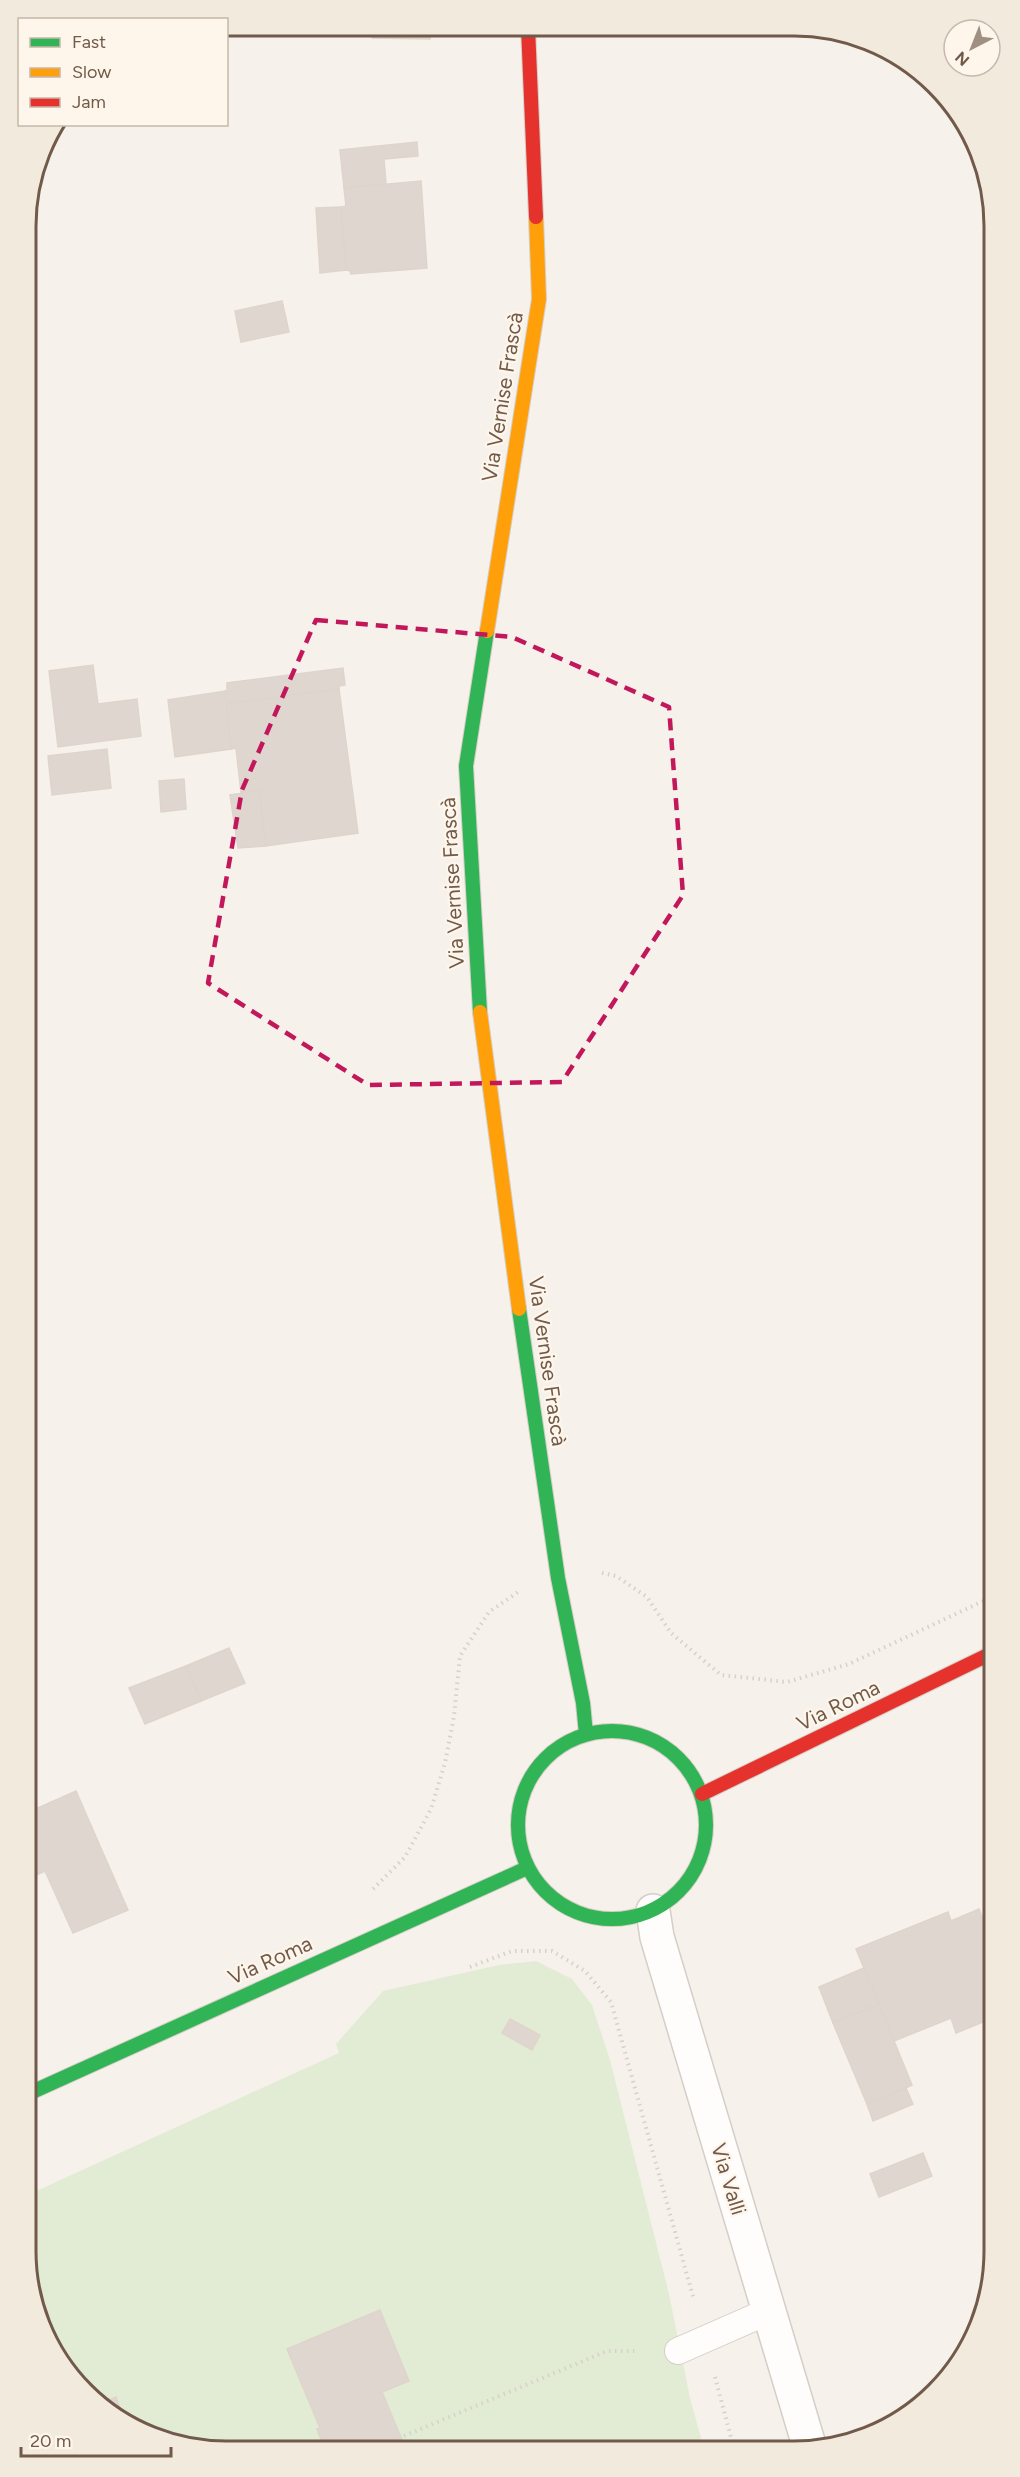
<svg xmlns="http://www.w3.org/2000/svg" width="1020" height="2477" viewBox="0 0 1020 2477" font-family="Figtree,sans-serif">
<style>
.green{fill:#e2ecd5}
.building{fill:#dfd7cf;stroke:#dfd4cc;stroke-width:1.5}
.lines{fill:none;stroke-linecap:round;stroke-linejoin:round}
.lane-casing{stroke:#d5cec8;stroke-width:28}
.street-casing{stroke:#d5cec8;stroke-width:36}
.fast-casing{stroke:#d5cec6;stroke-width:16}
.slow-casing{stroke:#d5cec6;stroke-width:16}
.jam-casing{stroke:#d5cec6;stroke-width:16}
.path{stroke:#d7d0cb;stroke-width:4;stroke-dasharray:1.5 4.5;stroke-linecap:butt}
.lane{stroke:#fefdfc;stroke-width:26}
.street{stroke:#fefdfc;stroke-width:33}
.fast{stroke:#30b455;stroke-width:14}
.slow{stroke:#ff9f0a;stroke-width:14}
.jam{stroke:#e5322d;stroke-width:14}
.marked{fill:none;stroke:#c2185b;stroke-width:4.5;stroke-dasharray:12 8;stroke-linejoin:round}
.labels{text-anchor:middle;dominant-baseline:central;stroke-width:4.5;stroke-linejoin:round;paint-order:stroke}
.street-label{font-size:21px;fill:#725a4b;stroke:#fef6eb}
.rim{fill:none;stroke:#725a4b;stroke-width:3}
</style>
<rect width="100%" height="100%" fill="#f6f1ea"/>
<path class="green" d="M536 1961 572 1979 592 2005 610 2060 669 2294 690 2398 703 2445 187 2448 137 2431 84 2393 32 2303V2193L339 2053 336 2044 383 1991 499 1965Z"/>
<g class="building">
<path d="M372 26 430 27V39L372 38Z"/>
<path d="M417 142 418 156 384 159 386 184 344 188 340 150Z"/>
<path d="M421 181 427 268 351 274 350 271 346 270 341 207 346 206 344 188Z"/>
<path d="M341 207 346 270 320 273 316 208Z"/>
<path d="M282 301 289 332 241 342 235 311Z"/>
<path d="M93 665 98 704 137 699 141 736 58 747 49 671Z"/>
<path d="M343 668 345 685 339 686V689L226 704 225 691 227 692V683Z"/>
<path d="M339 689 358 833 266 846 259 791 241 793 236 748 231 749 226 704Z"/>
<path d="M225 691 231 749 175 757 168 700Z"/>
<path d="M107 749 111 788 52 795 48 756Z"/>
<path d="M184 779 186 809 161 812 159 781Z"/>
<path d="M259 791 266 846 238 848 230 795Z"/>
<path d="M229 1648 245 1683 201 1701 186 1666Z"/>
<path d="M186 1666 201 1701 145 1724 129 1688Z"/>
<path d="M76 1791 128 1910 73 1933 45 1871 32 1877 31 1873V1811Z"/>
<path d="M979 1909 993 1945V2018L956 2033 951 2018 894 2041 856 1949 948 1912 951 1921Z"/>
<path d="M864 1968 879 2004 833 2023 819 1987Z"/>
<path d="M879 2004 912 2085 867 2104 833 2023Z"/>
<path d="M510 2019 540 2035 532 2050 502 2033Z"/>
<path d="M906 2088 913 2104 873 2121 867 2104Z"/>
<path d="M923 2153 932 2176 879 2197 870 2174Z"/>
<path d="M380 2310 409 2381 382 2392 405 2447H324L317 2429 320 2428 287 2349Z"/>
<path d="M116 2397 125 2423 99 2404Z"/>
</g>
<g class="lines">
<g class="lane-casing">
<path id="lane" d="M678 2351 769 2311"/>
</g>
<g class="street-casing">
<path id="street" d="M653 1911 657 1937 809 2445"/>
</g>
<g class="fast-casing">
<g id="fast">
<path d="M480 1012 466 766 487 631"/>
<path d="M519 1309 558 1578 583 1703 586 1734"/>
<circle cx="612" cy="1825" r="94"/>
<path d="M32 2092 527 1868"/>
</g>
</g>
<g class="slow-casing">
<g id="slow">
<path d="M487 631 539 299 536 217"/>
<path d="M480 1012 519 1309"/>
</g>
</g>
<g class="jam-casing">
<g id="jam">
<path d="M528 27 536 217"/>
<path d="M702 1794 992 1653"/>
</g>
</g>
<g class="path">
<path d="M602 1573 616 1576 647 1597 671 1633 721 1675 787 1682 849 1664 992 1597"/>
<path d="M373 1889 405 1857 431 1809 445 1763 454 1716 460 1656 489 1612 518 1592"/>
<path d="M470 1967 512 1951H552L585 1971 611 2002 694 2300"/>
<path d="M715 2377 733 2445"/>
<path d="M404 2436 607 2351H638"/>
</g>
<use href="#lane" class="lane"/>
<use href="#street" class="street"/>
<use href="#fast" class="fast"/>
<use href="#slow" class="slow"/>
<use href="#jam" class="jam"/>
</g>
<path class="marked" d="M316 620 512 637 669 707 683 895 562 1082 368 1085 208 983 242 790Z"/>
<g class="labels">
<g class="street-label">
<text transform="translate(502 397) rotate(-81)">Via Vernise Frascà</text>
<text transform="translate(452 883) rotate(-93)">Via Vernise Frascà</text>
<text transform="translate(548 1361) rotate(82)">Via Vernise Frascà</text>
<text transform="translate(838 1705) rotate(-26)">Via Roma</text>
<text transform="translate(270 1960) rotate(-24)">Via Roma</text>
<text transform="translate(729 2179) rotate(73)">Via Valli</text>
</g>
</g>
<path d="M0 0H1020V2477H0ZM226 36H794A190 190 0 0 1 984 226V2251A190 190 0 0 1 794 2441H226A190 190 0 0 1 36 2251V226A190 190 0 0 1 226 36Z" fill="#f3eade" fill-rule="evenodd"/>
<path class="rim" d="M226 36H794A190 190 0 0 1 984 226V2251A190 190 0 0 1 794 2441H226A190 190 0 0 1 36 2251V226A190 190 0 0 1 226 36Z"/>
<rect x="18" y="18" width="210" height="108" fill="#fef6eb" stroke="#c6b8ab" stroke-width="1.5"/>
<rect x="30" y="38" width="30" height="9" fill="#30b455" stroke="#c6b8ab" stroke-width="1.5"/>
<text x="72" y="48" font-size="18" fill="#725a4b">Fast</text>
<rect x="30" y="68" width="30" height="9" fill="#ff9f0a" stroke="#c6b8ab" stroke-width="1.5"/>
<text x="72" y="78" font-size="18" fill="#725a4b">Slow</text>
<rect x="30" y="98" width="30" height="9" fill="#e5322d" stroke="#c6b8ab" stroke-width="1.5"/>
<text x="72" y="108" font-size="18" fill="#725a4b">Jam</text>
<g transform="translate(972 48) rotate(222)"><circle r="28" fill="#fef6eb" stroke="#c6b8ab" stroke-width="1.5"/>
<path d="M0-4.5L10 22L0 15L-10 22Z" fill="#a08f83"/>
<text y="-9" font-size="16" font-weight="bold" text-anchor="middle" fill="#725a4b">N</text>
</g>
<path d="M21 2447v9h150v-9" fill="none" stroke="#725a4b" stroke-width="3"/>
<text x="30" y="2447" font-size="18" fill="#725a4b" stroke="#fef6eb" stroke-width="4.5" paint-order="stroke">20 m</text>
</svg>
